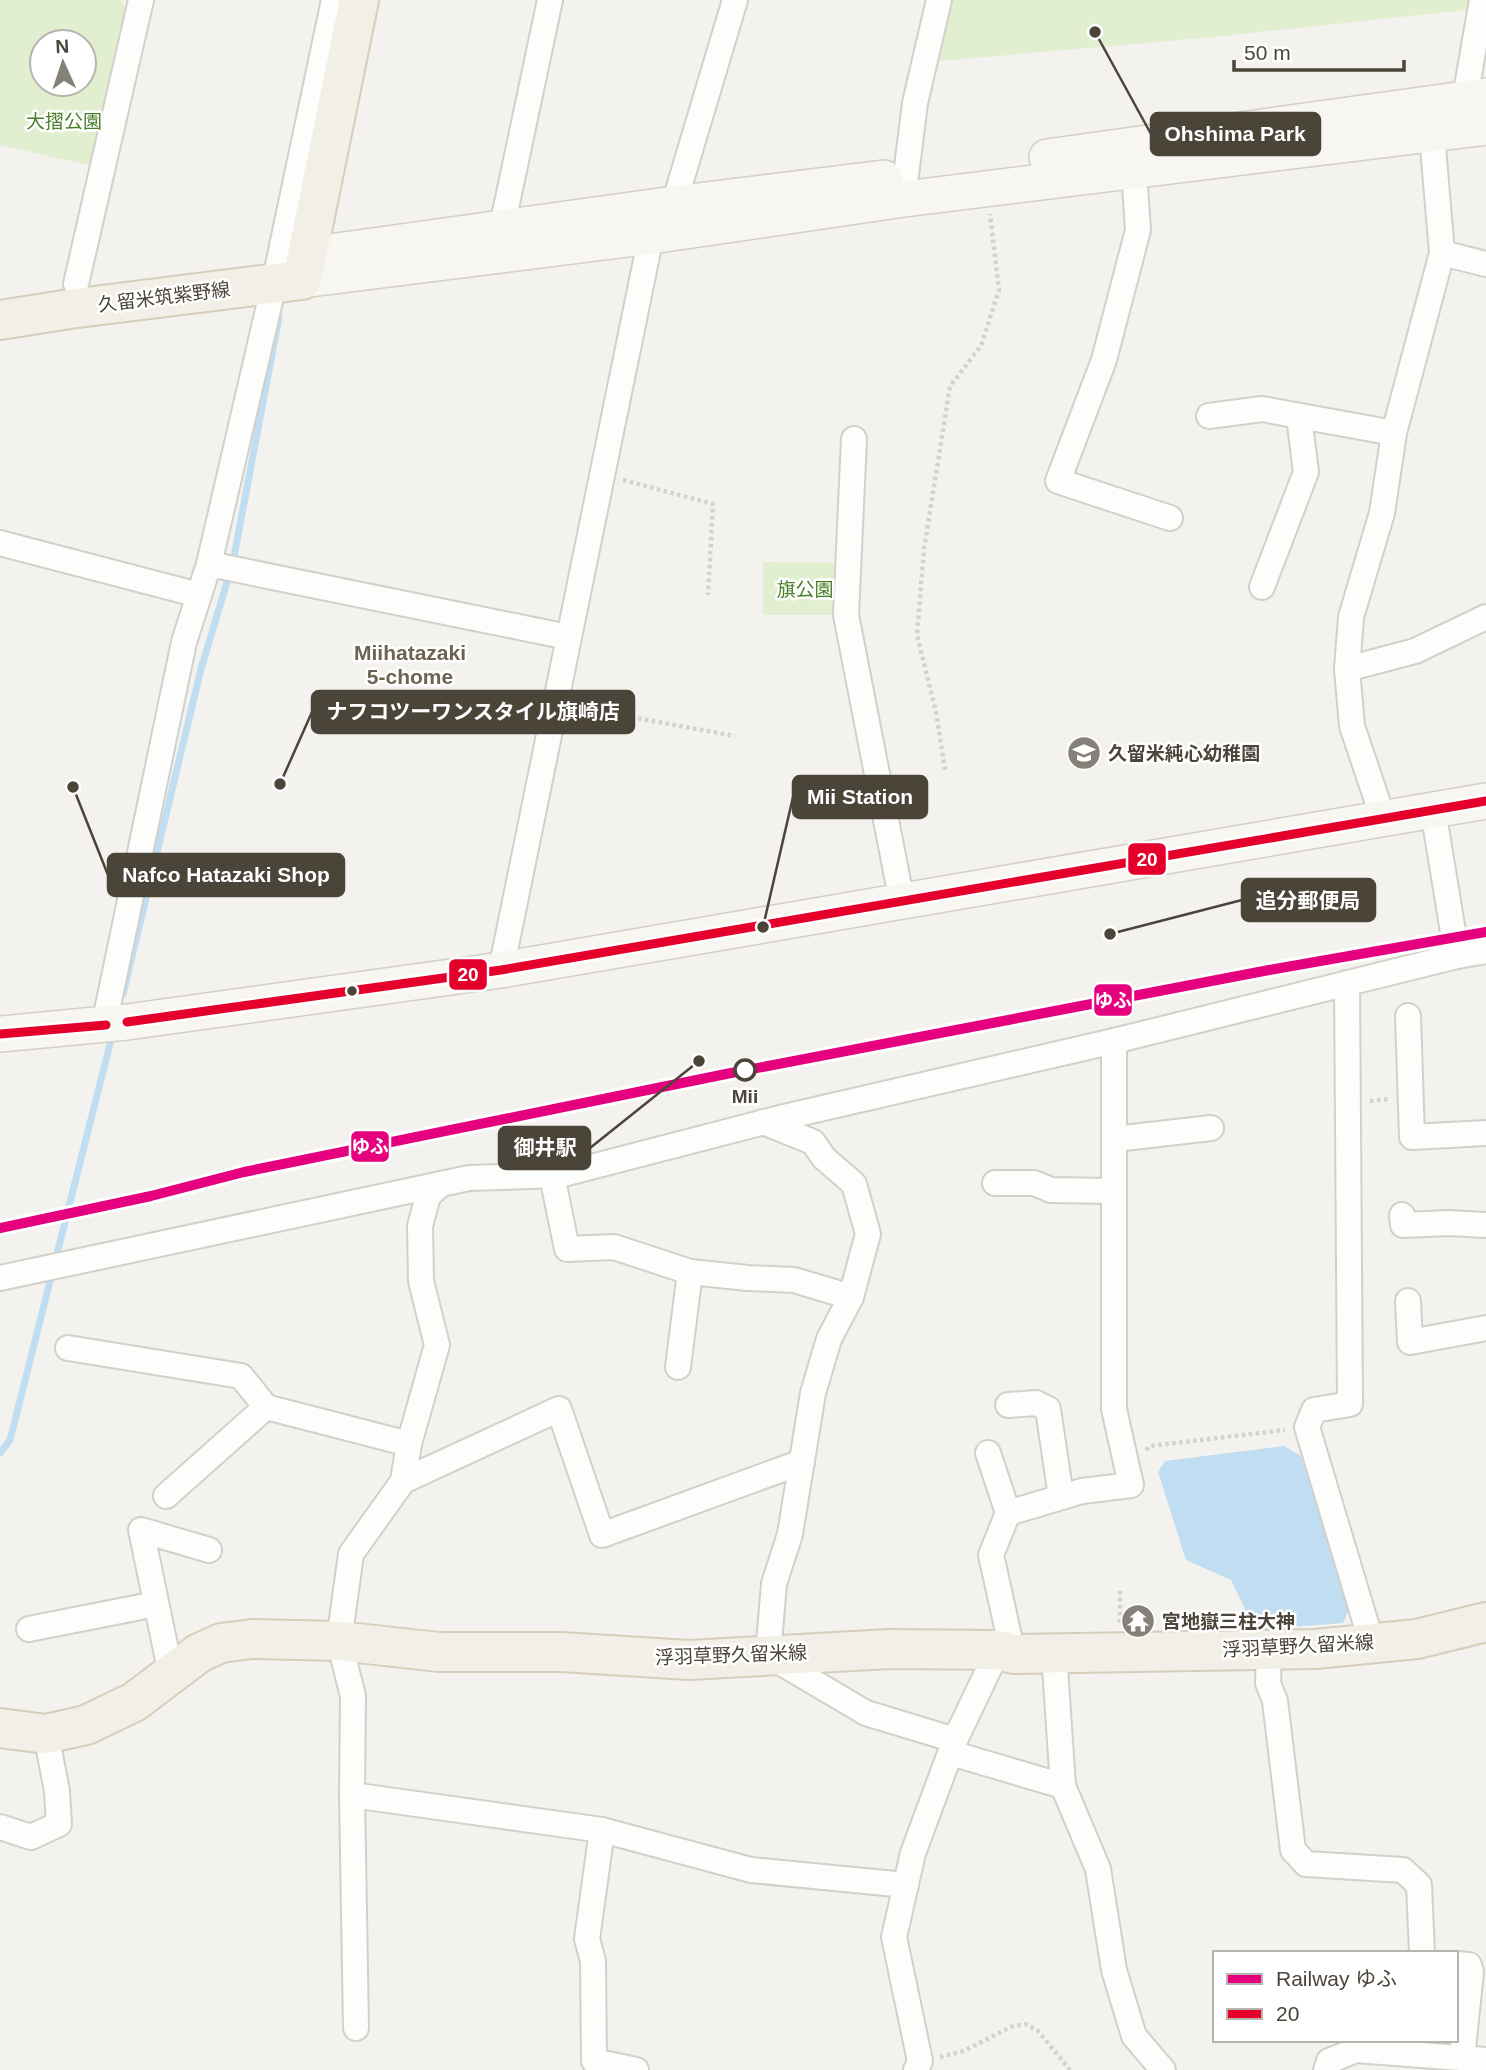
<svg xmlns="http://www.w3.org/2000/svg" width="1486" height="2070" viewBox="0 0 1486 2070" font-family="Arial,'Noto Sans JP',sans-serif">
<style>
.green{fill:#e1eecf;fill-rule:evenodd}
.water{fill:#c0ddf1}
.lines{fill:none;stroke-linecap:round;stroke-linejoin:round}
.stream{stroke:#c0ddf1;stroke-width:7}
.street-casing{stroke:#d2d0cb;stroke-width:28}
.secondary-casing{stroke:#d3cfc5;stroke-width:38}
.primary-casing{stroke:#d6cebb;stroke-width:42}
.path{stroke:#d3d2cc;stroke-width:4.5;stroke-dasharray:3.5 3.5;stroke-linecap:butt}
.street{stroke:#fdfdfc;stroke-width:24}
.secondary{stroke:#f7f6f1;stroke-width:35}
.primary{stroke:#f2efe6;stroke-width:38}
.bus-1-casing{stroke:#fff;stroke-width:14}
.bus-1{stroke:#e4002b;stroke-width:9}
.rail-1-casing{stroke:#fff;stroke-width:16}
.rail-1{stroke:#e5007d;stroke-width:10}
.bus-dot{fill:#4b4439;stroke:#fff;stroke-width:2.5}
.stop-dot{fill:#fff;stroke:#4b4439;stroke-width:3.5}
.labels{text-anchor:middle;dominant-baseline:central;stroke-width:5;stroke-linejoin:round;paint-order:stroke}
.park-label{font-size:19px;fill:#4a7f2a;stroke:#fff}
.street-label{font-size:19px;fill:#4b4439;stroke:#fff}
.poi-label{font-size:19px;font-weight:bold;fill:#4b4439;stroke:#fff;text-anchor:start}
.stop-label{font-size:19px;font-weight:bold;fill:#4b4439;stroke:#fff}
.neighbourhood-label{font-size:21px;font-weight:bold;fill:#6e6250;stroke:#fff}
.leader{fill:none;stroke:#4b4439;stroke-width:2.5}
.callout-dot{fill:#4b4439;stroke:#fff;stroke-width:2.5}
.callout{fill:#4b4439;stroke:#4b4439;stroke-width:2.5}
.callout-label{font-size:21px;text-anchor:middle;font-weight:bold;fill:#fff}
.line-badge{stroke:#fff;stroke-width:2.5}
.badge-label{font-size:19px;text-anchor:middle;font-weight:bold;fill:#fff}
</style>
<rect width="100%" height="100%" fill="#f4f2ee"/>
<g class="green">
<path d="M0 0H122L125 8 93 166 0 145ZM42 42H84V84H42Z"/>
<path d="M942 0H1485L1484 8 1214 37 928 62Z"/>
<path d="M763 562 848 563 846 615H763Z"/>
</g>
<path class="water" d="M1284 1446 1301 1456 1349 1609 1343 1623 1255 1630 1231 1580 1186 1560 1158 1472 1165 1461Z"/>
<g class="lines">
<g class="stream">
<path d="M123 994 201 669 233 562 279 317"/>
<path d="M0 1453 10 1440 113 1032"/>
</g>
<g class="street-casing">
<g id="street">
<path d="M1134 171 1138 230 1104 360 1058 481 1170 518"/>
<path d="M906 175 915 103 939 0"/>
<path d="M499 241 550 0"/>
<path d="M1442 253 1486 264"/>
<path d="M76 284 141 0"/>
<path d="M1209 416 1262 409 1394 433"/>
<path d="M854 439 846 615 902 902"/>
<path d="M0 543 199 595"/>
<path d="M209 564 568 637"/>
<path d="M1262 587 1306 472 1299 417"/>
<path d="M1347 669 1415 651 1486 617"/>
<path d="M1433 810 1457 956"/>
<path d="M1383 818 1352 726 1347 669 1351 617 1382 513 1394 433 1442 253 1432 135 1465 98 1482 0"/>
<path d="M501 970 651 236 674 204 735 0"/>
<path d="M1347 983 1350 1404 1314 1410 1307 1427 1372 1644"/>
<path d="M1408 1016 1412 1137 1486 1133"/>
<path d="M104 1025 184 642 209 564 274 284 334 0"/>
<path d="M763 1122 813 1142 824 1158 854 1184 868 1234 851 1297 829 1339 813 1393 790 1534 774 1584 768 1655 866 1713 955 1740"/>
<path d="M1115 1139 1211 1128"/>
<path d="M552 1176 567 1249 614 1247 690 1272"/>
<path d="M995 1183H1034L1051 1190 1114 1191"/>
<path d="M1402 1215 1403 1225 1449 1223 1486 1225"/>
<path d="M0 1278 441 1184"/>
<path d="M1408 1301 1410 1342 1486 1328"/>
<path d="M68 1348 241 1376 266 1407 409 1444"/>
<path d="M678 1367 690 1272 748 1278 794 1280 851 1297"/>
<path d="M1008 1405 1036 1403 1048 1409 1061 1497"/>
<path d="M988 1453 1008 1513"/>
<path d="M403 1481 559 1409 602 1535 802 1462"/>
<path d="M166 1496 266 1407"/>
<path d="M29 1629 156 1604"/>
<path d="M1269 1649 1268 1683 1275 1701 1293 1850 1306 1864 1403 1870 1419 1885 1422 1953"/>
<path d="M1054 1652 1063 1786 1098 1869 1114 1970 1134 2036 1163 2070"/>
<path d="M1013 1654 991 1555 1008 1513 1082 1491 1131 1485 1114 1409V1041"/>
<path d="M171 1674 141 1530 209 1550"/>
<path d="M951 1753 1063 1786"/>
<path d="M352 1795 356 2028"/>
<path d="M0 1827 31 1837 59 1824 57 1791 46 1734"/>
<path d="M602 1830 352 1795 353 1696 339 1641 351 1554 403 1481 409 1444 437 1345 421 1281 420 1226 428 1196 441 1184 469 1178 560 1175 780 1118 1114 1041 1457 956 1486 951"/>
<path d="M1456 1964 1469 1965 1471 1972 1462 2058"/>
<path d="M636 2070 594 2061 593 1961 587 1939 602 1830 751 1870 906 1885"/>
<path d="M916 2070 920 2061 894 1937 913 1853 955 1740 998 1650"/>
<path d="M1326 2070 1329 2061 1356 2050 1486 2060"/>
</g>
</g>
<g class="secondary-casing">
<g id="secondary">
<path d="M1047 157 1486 96"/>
<path d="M308 255 674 204 884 178"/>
<path d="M302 280 651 236 904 199 1486 127"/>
<path d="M0 1034 127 1022 501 970 1486 801"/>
</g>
</g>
<g class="primary-casing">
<g id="primary">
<path d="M0 320 70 309 302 280 359 0"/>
<path d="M0 1728 46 1734 86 1725 134 1702 199 1653 221 1643 252 1639 339 1641 439 1652H561L689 1660 890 1649 998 1650 1013 1654 1315 1649 1417 1639 1486 1622"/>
</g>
</g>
<g class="path">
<path d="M623 480 713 504 708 595"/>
<path d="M576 707 735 736"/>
<path d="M945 770 936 712 917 635 924 549 950 386 981 346 999 290 990 214"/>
<path d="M1370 1101 1389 1099"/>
<path d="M1146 1450 1150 1446 1285 1430"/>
<path d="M1120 1591V1625"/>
<path d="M940 2057 964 2051 1011 2027 1025 2024 1038 2031 1070 2070"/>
</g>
<use href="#street" class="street"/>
<use href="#secondary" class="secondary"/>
<use href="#primary" class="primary"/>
<g class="bus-1-casing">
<g id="bus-1">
<path d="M127 1022 501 970 1486 801"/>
<path d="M0 1034 106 1025"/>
</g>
</g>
<use href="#bus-1" class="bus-1"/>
<g class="rail-1-casing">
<path id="rail-1" d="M0 1228 151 1196 244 1172 726 1074 1269 970 1486 932"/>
</g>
<use href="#rail-1" class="rail-1"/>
</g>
<defs>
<g id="school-disc" transform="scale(1.75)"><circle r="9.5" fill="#868178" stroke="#fff"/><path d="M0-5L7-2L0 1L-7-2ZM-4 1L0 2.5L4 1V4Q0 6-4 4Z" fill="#fff"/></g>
<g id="temple-disc" transform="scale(1.75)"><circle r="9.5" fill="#868178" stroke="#fff"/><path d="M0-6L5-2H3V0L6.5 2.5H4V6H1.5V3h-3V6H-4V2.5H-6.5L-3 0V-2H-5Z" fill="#fff"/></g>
</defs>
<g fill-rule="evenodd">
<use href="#school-disc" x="1084" y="753"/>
<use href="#temple-disc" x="1138" y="1621"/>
</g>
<circle class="bus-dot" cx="352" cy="991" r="6"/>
<circle class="stop-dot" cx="745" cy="1070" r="10"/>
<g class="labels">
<g class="park-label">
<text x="64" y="121">大摺公園</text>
<text x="805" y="589">旗公園</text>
</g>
<g class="street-label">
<text transform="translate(164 297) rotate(-7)">久留米筑紫野線</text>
<text transform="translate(1298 1646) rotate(-3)">浮羽草野久留米線</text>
<text transform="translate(731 1655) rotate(-2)">浮羽草野久留米線</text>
</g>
<g class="poi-label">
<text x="1108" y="753">久留米純心幼稚園</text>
<text x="1162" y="1621">宮地嶽三柱大神</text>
</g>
<g class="stop-label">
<text x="745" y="1096">Mii</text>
</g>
<g class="neighbourhood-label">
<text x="410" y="652">Miihatazaki<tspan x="410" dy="24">5-chome</tspan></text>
</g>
</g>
<path class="leader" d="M1095 32L1151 134M280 784L312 712M763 927L793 797M73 787L108 875M1110 934L1242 900M699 1061L590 1148"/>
<g class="callout-dot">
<circle cx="1095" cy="32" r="7"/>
<circle cx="280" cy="784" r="7"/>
<circle cx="763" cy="927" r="7"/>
<circle cx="73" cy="787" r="7"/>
<circle cx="1110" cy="934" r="7"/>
<circle cx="699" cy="1061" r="7"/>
</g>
<g class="callout">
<rect x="1151" y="113" width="169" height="42" rx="7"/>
<rect x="312" y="691" width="322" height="42" rx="7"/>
<rect x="793" y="776" width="134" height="42" rx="7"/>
<rect x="108" y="854" width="236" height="42" rx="7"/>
<rect x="1242" y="879" width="133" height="42" rx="7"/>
<rect x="499" y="1127" width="91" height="42" rx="7"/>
</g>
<g class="callout-label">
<text x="1235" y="141">Ohshima Park</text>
<text x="473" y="719">ナフコツーワンスタイル旗崎店</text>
<text x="860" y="804">Mii Station</text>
<text x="226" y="882">Nafco Hatazaki Shop</text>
<text x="1308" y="908">追分郵便局</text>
<text x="545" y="1155">御井駅</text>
</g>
<g class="line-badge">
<rect x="1127" y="842" width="40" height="34" rx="7" fill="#e4002b"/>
<rect x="448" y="958" width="40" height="33" rx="7" fill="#e4002b"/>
<rect x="1093" y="983" width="40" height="34" rx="7" fill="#e5007d"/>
<rect x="350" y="1130" width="40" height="33" rx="7" fill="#e5007d"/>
</g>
<g class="badge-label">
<text x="1147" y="866">20</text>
<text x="468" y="981">20</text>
<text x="1113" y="1007">ゆふ</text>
<text x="370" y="1153">ゆふ</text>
</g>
<rect x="1213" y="1951" width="245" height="91" fill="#ffffff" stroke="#b7b4b0" stroke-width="2"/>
<rect x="1227" y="1974" width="35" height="10" fill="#e5007d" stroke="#b7b4b0" stroke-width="2"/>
<text x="1276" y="1986" font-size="21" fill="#4b4439">Railway ゆふ</text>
<rect x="1227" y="2009" width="35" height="10" fill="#e4002b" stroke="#b7b4b0" stroke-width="2"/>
<text x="1276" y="2021" font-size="21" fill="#4b4439">20</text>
<g transform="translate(63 63) rotate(357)"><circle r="33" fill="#ffffff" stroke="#b7b4b0" stroke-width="2"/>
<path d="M0-5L12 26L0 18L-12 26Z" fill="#868178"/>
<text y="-10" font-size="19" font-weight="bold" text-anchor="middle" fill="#4b4439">N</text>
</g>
<path d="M1234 60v10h170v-10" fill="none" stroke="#4b4439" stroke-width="3.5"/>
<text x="1244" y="60" font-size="21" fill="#4b4439" stroke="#ffffff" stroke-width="5" paint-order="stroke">50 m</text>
</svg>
